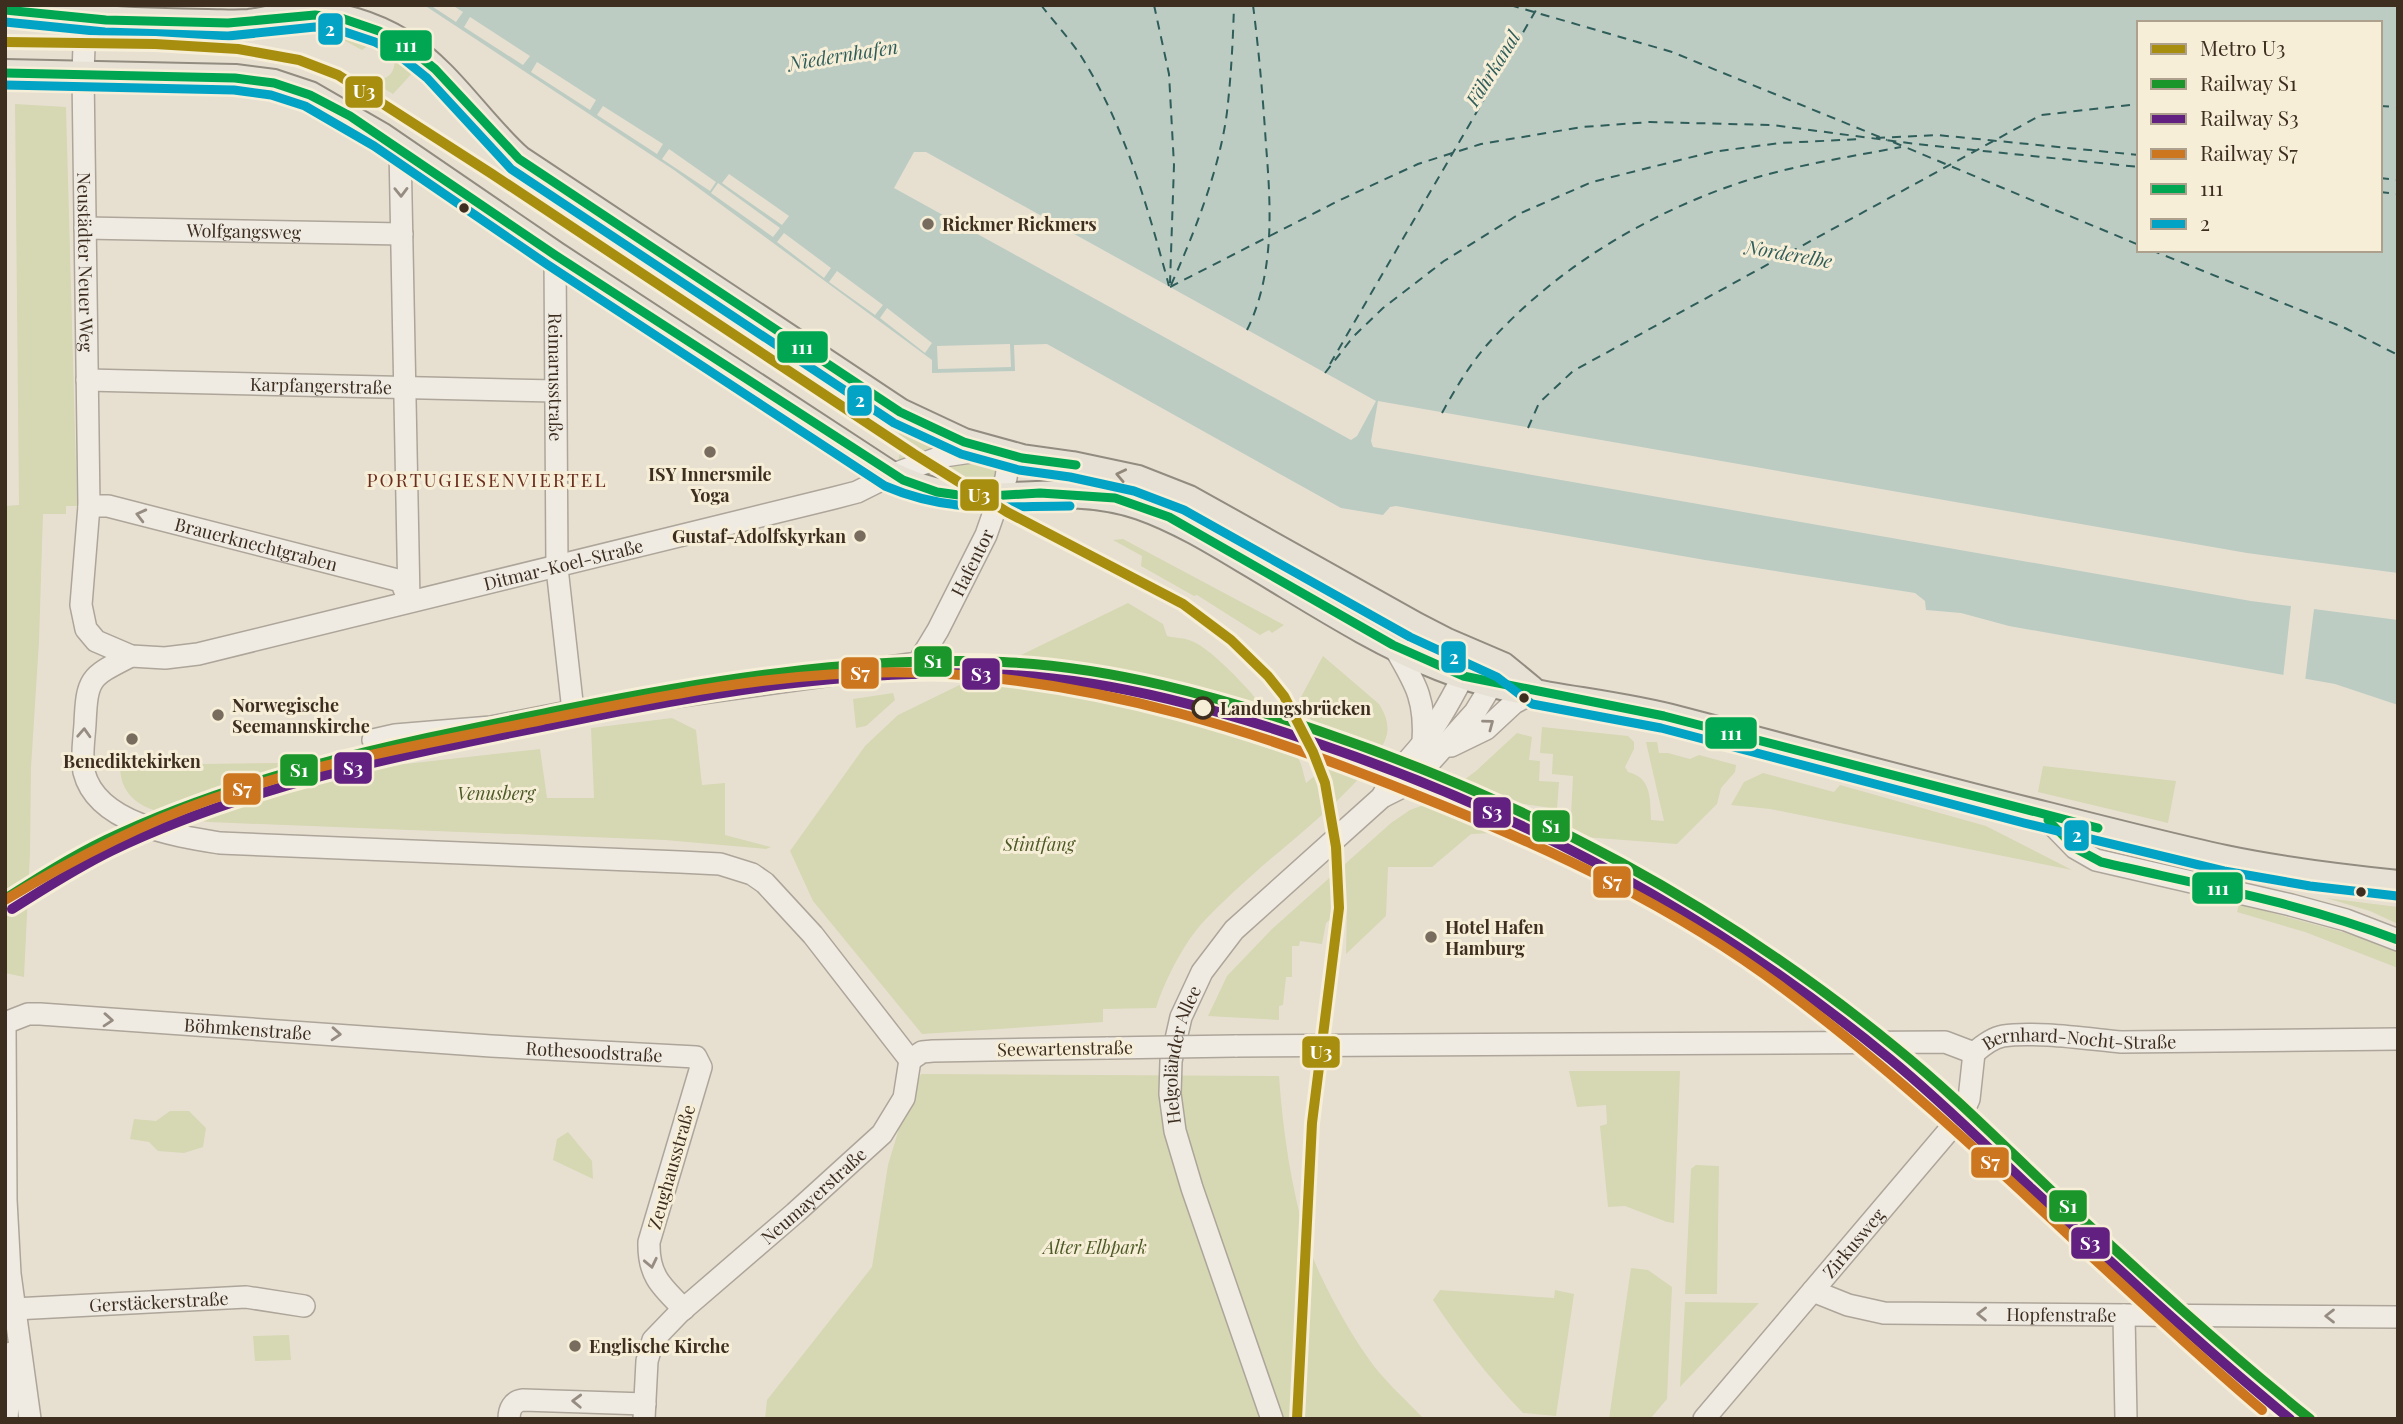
<svg xmlns="http://www.w3.org/2000/svg" width="2403" height="1424" viewBox="0 0 2403 1424" font-family="'Playfair Display',serif">
<style>
.green{fill:#d6d7b3}
.water{fill:#bcccc2;fill-rule:evenodd}
.pier{fill:#e7e0d1}
.lines{fill:none;stroke-linecap:round;stroke-linejoin:round}
.ferry{stroke:#2f5d5a;stroke-width:2;stroke-dasharray:9 7;stroke-linecap:butt}
.minor-casing{stroke:#ada599;stroke-width:24}
.major-casing{stroke:#928b80;stroke-width:30}
.minor{stroke:#efebe3;stroke-width:21}
.major{stroke:#e6e1d4;stroke-width:26}
.minor-bridge-casing{stroke:#ada599;stroke-width:24;stroke-linecap:butt}
.minor-bridge{stroke:#efebe3;stroke-width:21}
.bus-1-casing{stroke:#f7eed8;stroke-width:14}
.bus-2-casing{stroke:#f7eed8;stroke-width:14}
.bus-1{stroke:#00a651;stroke-width:9}
.bus-2{stroke:#03a3c5;stroke-width:9}
.rail-1-casing{stroke:#f7eed8;stroke-width:16}
.rail-2-casing{stroke:#f7eed8;stroke-width:16}
.rail-3-casing{stroke:#f7eed8;stroke-width:16}
.rail-1{stroke:#1a962b;stroke-width:10}
.rail-2{stroke:#622181;stroke-width:10}
.rail-3{stroke:#cc7720;stroke-width:10}
.metro-1-casing{stroke:#f7eed8;stroke-width:16}
.metro-1{stroke:#a88e0e;stroke-width:10}
.oneway{stroke:#968c82}
.oneway2{stroke:#92887a}
.bus-dot{fill:#3d2e20;stroke:#f7eed8;stroke-width:2.5}
.poi-dot{fill:#786c5e;stroke:#f7eed8;stroke-width:2.5}
.stop-dot{fill:#f7eed8;stroke:#3d2e20;stroke-width:3.5}
.labels{text-anchor:middle;dominant-baseline:central;stroke-width:6;stroke-linejoin:round;paint-order:stroke}
.poi-label{font-size:18px;font-weight:bold;fill:#3d2e20;stroke:#f7eed8;text-anchor:start}
.street-label{font-size:18px;fill:#3d2e20;stroke:#f7eed8}
.stop-label{font-size:18px;font-weight:bold;fill:#3d2e20;stroke:#f7eed8;text-anchor:start}
.park-label{font-size:18px;font-style:italic;fill:#4d5a26;stroke:#f7eed8}
.water-label{font-size:19px;font-style:italic;fill:#2f5d5a;stroke:#f7eed8}
.neighbourhood-label{font-size:19px;letter-spacing:2px;fill:#6b2e1e;stroke:#f7eed8}
.line-badge{stroke:#f7eed8;stroke-width:2.5}
.badge-label{font-size:19px;text-anchor:middle;font-weight:bold;fill:#fff}
</style>
<rect width="100%" height="100%" fill="#e7e0d1"/>
<g class="green">
<path d="M298 26 340 30 378 44 369 45 362 50C342 39 323 29 300 29L296 32 276 30Z"/>
<path d="M391 51 416 69 393 94 368 79C388 84 401 69 391 51Z"/>
<path d="M15 104 66 107 77 506H66V514H43L39 641 31 768 30 853 24 977 5 973V506L19 505Z"/>
<path d="M898 422 945 444 897 467 900 452Z"/>
<path d="M957 460 998 466 997 475C978 488 956 475 939 464Z"/>
<path d="M1123 539 1284 625 1272 633 1269 630 1260 635 1197 595 1194 596 1141 566 1142 556 1113 540Z"/>
<path d="M1128 603 1163 624 1167 636C1175 638 1187 638 1194 642 1214 651 1262 701 1272 721L1279 718 1301 764 1306 783 1330 763 1301 697 1323 656 1379 704C1385 714 1389 723 1387 734 1377 775 1292 840 1259 869 1241 885 1222 902 1205 920 1184 942 1165 980 1156 1008L1103 1009V1022L922 1034 813 901 790 851 865 746 898 715Z"/>
<path d="M893 693 895 700 866 726 856 728 853 699Z"/>
<path d="M672 718 696 730 702 785 725 783V835L771 847 766 849 665 840 208 822C170 813 120 814 120 765L280 763 405 764 540 749 547 798H594L591 728Z"/>
<path d="M1542 727 1628 736 1634 742V749L1625 767 1628 772C1652 778 1650 799 1651 820L1664 821 1646 742H1657L1659 753H1668L1690 759 1699 755 1736 765 1735 772 1721 788 1717 804 1677 844 1570 836 1573 776 1552 774 1553 754 1540 753Z"/>
<path d="M1517 733 1532 737 1529 760 1540 761 1539 781 1559 782 1557 809 1517 803 1514 832 1471 834 1432 867H1388L1386 916 1346 954 1347 905 1326 923 1322 944 1300 941 1299 946H1292V977H1286L1283 1005 1279 1006V1020L1208 1016 1227 976 1272 929 1391 823 1410 810 1437 800 1476 771Z"/>
<path d="M2043 766 2176 781 2168 823 2038 792Z"/>
<path d="M1763 773 1834 792 1840 785 1986 826 2072 870 1770 809 1731 805 1744 782Z"/>
<path d="M2326 898 2398 907V924L2370 911Z"/>
<path d="M2239 904 2350 934 2398 953V968L2305 932 2237 912Z"/>
<path d="M1569 1071H1680L1674 1223 1667 1222 1625 1206 1608 1207 1600 1126 1607 1124 1606 1105 1577 1107Z"/>
<path d="M921 1074 1279 1076C1283 1132 1291 1187 1307 1241 1316 1272 1347 1328 1366 1355 1381 1378 1405 1399 1424 1419H765L767 1400 872 1267 888 1165 904 1112Z"/>
<path d="M170 1111H189L206 1128 203 1147 184 1153 158 1151 149 1142 130 1139 134 1119 156 1121Z"/>
<path d="M568 1132 592 1161 593 1179 553 1160 557 1139Z"/>
<path d="M1696 1165 1719 1166 1717 1294H1685L1691 1169Z"/>
<path d="M1631 1268 1648 1270 1672 1287 1667 1399 1650 1419H1609Z"/>
<path d="M1440 1290 1554 1298 1555 1290 1574 1294 1556 1416 1523 1413C1489 1378 1460 1341 1433 1300Z"/>
<path d="M1685 1302 1759 1303 1680 1387Z"/>
<path d="M289 1335 291 1360 255 1361 253 1336Z"/>
</g>
<path class="water" d="M424 5H2398V705L2335 684 2009 626 1961 613 1926 610 1925 601 1915 593 1705 560 1396 506 1390 507 1383 515 1341 508 1047 344 1014 345 1015 371 932 373V360L674 170ZM2139 23H2380V250H2139Z"/>
<g class="pier">
<path d="M430 5H452L463 12 456 22Z"/>
<path d="M470 17 530 56 523 65 464 27Z"/>
<path d="M537 62 596 100 590 110 531 72Z"/>
<path d="M603 106 663 144 657 154 597 115Z"/>
<path d="M669 149 716 182 710 191 662 159Z"/>
<path d="M914 152H926L1376 401 1357 436 1351 440 894 188Z"/>
<path d="M729 174 789 216 782 225 722 183Z"/>
<path d="M718 183 780 228 773 237 711 193Z"/>
<path d="M784 233 831 268 824 278 777 242Z"/>
<path d="M837 271 883 305 875 315 829 282Z"/>
<path d="M887 308 932 343 925 353 880 318Z"/>
<path d="M1010 344 1011 367 938 369 937 346Z"/>
<path d="M1378 401 2247 553 2398 573V620L2314 609 2305 681 2283 678 2291 606 2251 601 1373 447 1371 441Z"/>
</g>
<g class="lines">
<g class="ferry">
<path d="M1041 5C1054 22 1069 38 1081 56 1125 126 1148 208 1169 286"/>
<path d="M1154 5 1169 74 1174 165 1170 283"/>
<path d="M1510 5 1672 52 1887 140"/>
<path d="M2380 106 2398 107"/>
<path d="M1876 138 1937 135 2139 155"/>
<path d="M1893 142 2139 245"/>
<path d="M2380 178 2398 180"/>
<path d="M2380 192 2398 194"/>
<path d="M2151 250 2345 328 2398 355"/>
<path d="M1171 285C1194 234 1220 168 1227 112 1231 77 1233 41 1234 5"/>
<path d="M1170 287 1340 200 1418 164 1481 144 1582 127 1650 122 1772 125 1916 144 2139 167"/>
<path d="M1247 330C1275 273 1271 207 1266 145 1263 98 1259 52 1253 5"/>
<path d="M1330 364 1539 5"/>
<path d="M1325 373 1353 337 1383 308 1444 261 1521 213 1592 182 1712 152 1780 143 1863 139"/>
<path d="M1442 413C1455 389 1469 366 1486 346 1554 269 1647 213 1745 181 1795 165 1849 157 1901 147"/>
<path d="M1528 428 1539 403 1573 371 2041 115 2139 104"/>
</g>
<g class="minor-casing">
<g id="minor">
<path id="s1" d="M85 19 83 74 89 506 81 605 86 629 96 641 131 656 165 658 198 654 834 498 857 492 891 475 944 456 985 450"/>
<path d="M400 149 409 600"/>
<path id="s2" d="M85 228 402 234"/>
<path id="s3" d="M555 255 557 568 573 711"/>
<path id="s4" d="M87 380 555 391"/>
<path id="s5" d="M89 506H108L401 581 408 599"/>
<path d="M1393 645C1415 683 1426 698 1423 743"/>
<path d="M131 656C90 677 87 677 85 724 84 740 81 757 84 772 97 824 176 836 220 843L680 862 720 864 752 874 765 883 813 935 910 1060"/>
<path id="s6" d="M373 740 395 735 491 727 573 711 918 663 938 630 986 535 1006 478 1008 464 1006 454"/>
<path d="M1451 746 1486 729 1514 703 1535 692"/>
<path d="M1382 797C1392 775 1408 762 1422 744 1442 718 1456 691 1470 662"/>
<path d="M2043 815 2075 848 2096 860 2291 905 2346 920 2398 940"/>
<path id="s7" d="M5 1023 28 1014H40L491 1046 696 1057 701 1067 649 1242C648 1276 662 1287 684 1309"/>
<path d="M5 1028 6 1200 10 1274 30 1419"/>
<path d="M1235 1046 1945 1042 1974 1053"/>
<path id="s8" d="M1974 1053C1982 1046 1992 1038 2003 1036 2034 1031 2088 1039 2121 1042L2398 1039"/>
<path d="M910 1060 922 1052 933 1051 1108 1048"/>
<path id="s9" d="M1813 1291 1848 1305 1884 1313 2398 1317"/>
<path id="s10" d="M14 1309 246 1297 304 1306"/>
<path d="M2124 1315 2126 1419"/>
<path d="M7 1419 11 1353"/>
<path d="M509 1419C509 1409 513 1401 523 1400L645 1404"/>
<path id="s11" d="M644 1419 647 1361 653 1340 680 1312 795 1213 882 1134 904 1098 910 1060"/>
<path id="s12" d="M1272 1419 1192 1188 1175 1131 1170 1094 1171 1061 1181 1017 1202 972 1234 930 1382 797 1412 782 1475 712 1500 671"/>
<path id="s13" d="M1704 1419 1962 1115 1969 1099 1974 1053"/>
</g>
</g>
<g class="major-casing">
<g id="major">
<path d="M5 10C72 19 139 22 207 23 221 23 235 24 249 23 267 21 284 15 302 15 337 13 373 25 403 43 450 74 478 122 519 159L900 412 964 442 1022 458 1072 465 1138 479 1189 499 1416 626 1447 642 1503 666 1531 689"/>
<path d="M5 73 235 78 274 83 310 95 381 136 555 255 891 475C917 488 945 496 975 497 1032 497 1084 487 1140 506 1177 519 1212 540 1245 560 1308 597 1372 640 1440 667 1516 698 1601 699 1679 720 1802 752 1925 786 2048 816 2107 831 2166 846 2225 859 2282 871 2340 878 2398 884"/>
</g>
</g>
<use href="#minor" class="minor"/>
<use href="#major" class="major"/>
<g class="minor-bridge-casing">
<path id="minor-bridge" d="M1108 1048 1235 1046"/>
</g>
<use href="#minor-bridge" class="minor-bridge"/>
<g class="bus-1-casing">
<g id="bus-1">
<path d="M5 10 106 20 228 23 315 15 341 18 379 31 403 43 435 69 519 159 900 412 964 442 1022 458 1076 465"/>
<path d="M5 73 235 78 274 83 310 95 350 116 555 255 903 480 937 492 973 497 1040 493 1115 498 1169 517 1393 645 1463 676 1664 716 2098 828"/>
<path d="M2048 820 2075 848 2101 862C2201 885 2302 903 2398 940"/>
</g>
</g>
<g class="bus-2-casing">
<g id="bus-2">
<path d="M5 22 105 32 228 36 315 27 339 30 375 42 396 53 427 78 511 169 894 423 961 454 1019 470 1070 477 1134 491 1184 510 1410 637 1497 677 1532 704 1661 728 2024 823 2224 871 2310 886 2397 896"/>
<path d="M5 85 234 90 271 95 305 106 374 146 548 265 885 486C950 514 1002 506 1070 506"/>
</g>
</g>
<use href="#bus-1" class="bus-1"/>
<use href="#bus-2" class="bus-2"/>
<g class="rail-1-casing">
<path id="rail-1" d="M5 899C38 878 71 857 106 840 250 771 411 741 566 709 709 680 857 656 1003 662 1111 667 1217 696 1319 731 1531 803 1721 905 1895 1047 1952 1093 2004 1146 2057 1196 2139 1272 2222 1348 2310 1419"/>
</g>
<g class="rail-2-casing">
<path id="rail-2" d="M12 909C44 889 76 868 111 851 253 783 412 753 566 722 710 692 863 666 1011 675 1118 681 1221 710 1322 745 1530 816 1721 920 1890 1059 1940 1100 1985 1145 2032 1189 2116 1267 2201 1346 2290 1419"/>
</g>
<g class="rail-3-casing">
<path id="rail-3" d="M5 900C70 861 138 825 209 800 317 762 430 743 542 720 669 694 799 667 930 673 1101 681 1262 732 1419 796 1549 848 1675 906 1787 991 1956 1118 2101 1273 2262 1410"/>
</g>
<use href="#rail-1" class="rail-1"/>
<use href="#rail-2" class="rail-2"/>
<use href="#rail-3" class="rail-3"/>
<g class="metro-1-casing">
<path id="metro-1" d="M5 42 155 44 238 49 299 60 338 75 492 174 914 454 1007 512 1183 604 1231 640 1268 676 1284 696 1313 752 1325 783 1336 847 1339 908 1312 1123 1297 1419"/>
</g>
<use href="#metro-1" class="metro-1"/>
</g>
<defs><path id="oneway-chevron" d="M-2-3.5L2.5 0L-2 3.5" fill="none" stroke-width="1.6" stroke-linecap="round" stroke-linejoin="round" transform="scale(1.75)"/></defs>
<g class="oneway">
<use href="#oneway-chevron" transform="translate(401 192) rotate(89)"/>
<use href="#oneway-chevron" transform="translate(141 515) rotate(-166)"/>
<use href="#oneway-chevron" transform="translate(1489 724) rotate(-37)"/>
<use href="#oneway-chevron" transform="translate(84 733) rotate(-87)"/>
<use href="#oneway-chevron" transform="translate(108 1020) rotate(4)"/>
<use href="#oneway-chevron" transform="translate(336 1034) rotate(4)"/>
<use href="#oneway-chevron" transform="translate(651 1263) rotate(78)"/>
<use href="#oneway-chevron" transform="translate(1982 1314) rotate(-179)"/>
<use href="#oneway-chevron" transform="translate(2330 1316) rotate(-180)"/>
<use href="#oneway-chevron" transform="translate(577 1401) rotate(-178)"/>
</g>
<use class="oneway2" href="#oneway-chevron" transform="translate(1121 475) rotate(-168)"/>
<g class="bus-dot">
<circle cx="464" cy="208" r="6"/>
<circle cx="1524" cy="698" r="6"/>
<circle cx="2361" cy="892" r="6"/>
</g>
<g class="poi-dot">
<circle cx="928" cy="224" r="7"/>
<circle cx="710" cy="452" r="7"/>
<circle cx="860" cy="536" r="7"/>
<circle cx="218" cy="715" r="7"/>
<circle cx="132" cy="739" r="7"/>
<circle cx="1431" cy="937" r="7"/>
<circle cx="575" cy="1346" r="7"/>
</g>
<circle class="stop-dot" cx="1203" cy="708" r="10"/>
<g class="labels">
<g class="poi-label">
<text x="942" y="224">Rickmer Rickmers</text>
<text x="710" y="474" text-anchor="middle">ISY Innersmile<tspan x="710" dy="21">Yoga</tspan></text>
<text x="846" y="536" text-anchor="end">Gustaf-Adolfskyrkan</text>
<text x="232" y="705">Norwegische<tspan x="232" dy="21">Seemannskirche</tspan></text>
<text x="132" y="761" text-anchor="middle">Benediktekirken</text>
<text x="1445" y="927">Hotel Hafen<tspan x="1445" dy="21">Hamburg</tspan></text>
<text x="589" y="1346">Englische Kirche</text>
</g>
<g class="street-label">
<text stroke="none"><textPath href="#s2" startOffset="159">Wolfgangsweg</textPath></text>
<text stroke="none"><textPath href="#s1" startOffset="243">Neustädter Neuer Weg</textPath></text>
<text stroke="none"><textPath href="#s3" startOffset="122">Reimarusstraße</textPath></text>
<text stroke="none"><textPath href="#s4" startOffset="234">Karpfangerstraße</textPath></text>
<text stroke="none"><textPath href="#s5" startOffset="172">Brauerknechtgraben</textPath></text>
<text stroke="none"><textPath href="#s6" startOffset="665">Hafentor</textPath></text>
<text stroke="none"><textPath href="#s1" startOffset="1108">Ditmar-Koel-Straße</textPath></text>
<text stroke="none"><textPath href="#s7" startOffset="245">Böhmkenstraße</textPath></text>
<text stroke="none"><textPath href="#s8" startOffset="110">Bernhard-Nocht-Straße</textPath></text>
<text transform="translate(1065 1048) rotate(-1)">Seewartenstraße</text>
<text stroke="none"><textPath href="#s7" startOffset="592">Rothesoodstraße</textPath></text>
<text stroke="none"><textPath href="#s12" startOffset="382">Helgoländer Allee</textPath></text>
<text transform="translate(671 1167) rotate(-74)">Zeughausstraße</text>
<text stroke="none"><textPath href="#s11" startOffset="296">Neumayerstraße</textPath></text>
<text stroke="none"><textPath href="#s13" startOffset="231">Zirkusweg</textPath></text>
<text stroke="none"><textPath href="#s10" startOffset="145">Gerstäckerstraße</textPath></text>
<text stroke="none"><textPath href="#s9" startOffset="252">Hopfenstraße</textPath></text>
</g>
<g class="stop-label">
<text x="1220" y="708">Landungsbrücken</text>
</g>
<g class="park-label">
<text x="496" y="793">Venusberg</text>
<text x="1039" y="844">Stintfang</text>
<text x="1095" y="1247">Alter Elbpark</text>
</g>
<g class="water-label">
<text transform="translate(843 54) rotate(-9)">Niedernhafen</text>
<text transform="translate(1492 68) rotate(-58)">Fährkanal</text>
<text transform="translate(1789 253) rotate(10)">Norderelbe</text>
</g>
<g class="neighbourhood-label">
<text x="487" y="479">PORTUGIESENVIERTEL</text>
</g>
</g>
<g class="line-badge">
<rect x="317" y="12" width="27" height="34" rx="7" fill="#03a3c5"/>
<rect x="379" y="29" width="54" height="33" rx="7" fill="#00a651"/>
<rect x="344" y="75" width="40" height="34" rx="7" fill="#a88e0e"/>
<rect x="776" y="330" width="53" height="34" rx="7" fill="#00a651"/>
<rect x="846" y="384" width="27" height="33" rx="7" fill="#03a3c5"/>
<rect x="959" y="478" width="41" height="34" rx="7" fill="#a88e0e"/>
<rect x="1440" y="640" width="27" height="34" rx="7" fill="#03a3c5"/>
<rect x="913" y="645" width="40" height="33" rx="7" fill="#1a962b"/>
<rect x="840" y="656" width="40" height="34" rx="7" fill="#cc7720"/>
<rect x="961" y="657" width="40" height="34" rx="7" fill="#622181"/>
<rect x="1704" y="716" width="54" height="34" rx="7" fill="#00a651"/>
<rect x="333" y="751" width="40" height="34" rx="7" fill="#622181"/>
<rect x="279" y="753" width="40" height="34" rx="7" fill="#1a962b"/>
<rect x="222" y="772" width="40" height="34" rx="7" fill="#cc7720"/>
<rect x="1472" y="796" width="40" height="33" rx="7" fill="#622181"/>
<rect x="1531" y="809" width="40" height="34" rx="7" fill="#1a962b"/>
<rect x="2063" y="819" width="27" height="33" rx="7" fill="#03a3c5"/>
<rect x="1592" y="865" width="40" height="34" rx="7" fill="#cc7720"/>
<rect x="2191" y="871" width="53" height="34" rx="7" fill="#00a651"/>
<rect x="1301" y="1035" width="40" height="34" rx="7" fill="#a88e0e"/>
<rect x="1970" y="1146" width="40" height="33" rx="7" fill="#cc7720"/>
<rect x="2048" y="1189" width="40" height="34" rx="7" fill="#1a962b"/>
<rect x="2070" y="1226" width="41" height="34" rx="7" fill="#622181"/>
</g>
<g class="badge-label">
<text x="330" y="36">2</text>
<text x="406" y="52">111</text>
<text x="364" y="98">U3</text>
<text x="802" y="354">111</text>
<text x="860" y="407">2</text>
<text x="979" y="502">U3</text>
<text x="1454" y="664">2</text>
<text x="933" y="668">S1</text>
<text x="860" y="680">S7</text>
<text x="981" y="681">S3</text>
<text x="1731" y="740">111</text>
<text x="353" y="775">S3</text>
<text x="299" y="777">S1</text>
<text x="242" y="796">S7</text>
<text x="1492" y="819">S3</text>
<text x="1551" y="833">S1</text>
<text x="2077" y="842">2</text>
<text x="1612" y="889">S7</text>
<text x="2218" y="895">111</text>
<text x="1321" y="1059">U3</text>
<text x="1990" y="1169">S7</text>
<text x="2068" y="1213">S1</text>
<text x="2090" y="1250">S3</text>
</g>
<rect width="2403" height="1424" fill="none" stroke="#3d2e20" stroke-width="14"/>
<rect x="2137" y="21" width="245" height="231" fill="#f7eed8" stroke="#ada18e" stroke-width="2"/>
<rect x="2151" y="44" width="35" height="10" fill="#a88e0e" stroke="#ada18e" stroke-width="2"/>
<text x="2200" y="56" font-size="21" fill="#3d2e20">Metro U3</text>
<rect x="2151" y="79" width="35" height="10" fill="#1a962b" stroke="#ada18e" stroke-width="2"/>
<text x="2200" y="91" font-size="21" fill="#3d2e20">Railway S1</text>
<rect x="2151" y="114" width="35" height="10" fill="#622181" stroke="#ada18e" stroke-width="2"/>
<text x="2200" y="126" font-size="21" fill="#3d2e20">Railway S3</text>
<rect x="2151" y="149" width="35" height="10" fill="#cc7720" stroke="#ada18e" stroke-width="2"/>
<text x="2200" y="161" font-size="21" fill="#3d2e20">Railway S7</text>
<rect x="2151" y="184" width="35" height="10" fill="#00a651" stroke="#ada18e" stroke-width="2"/>
<text x="2200" y="196" font-size="21" fill="#3d2e20">111</text>
<rect x="2151" y="219" width="35" height="10" fill="#03a3c5" stroke="#ada18e" stroke-width="2"/>
<text x="2200" y="231" font-size="21" fill="#3d2e20">2</text>
</svg>
